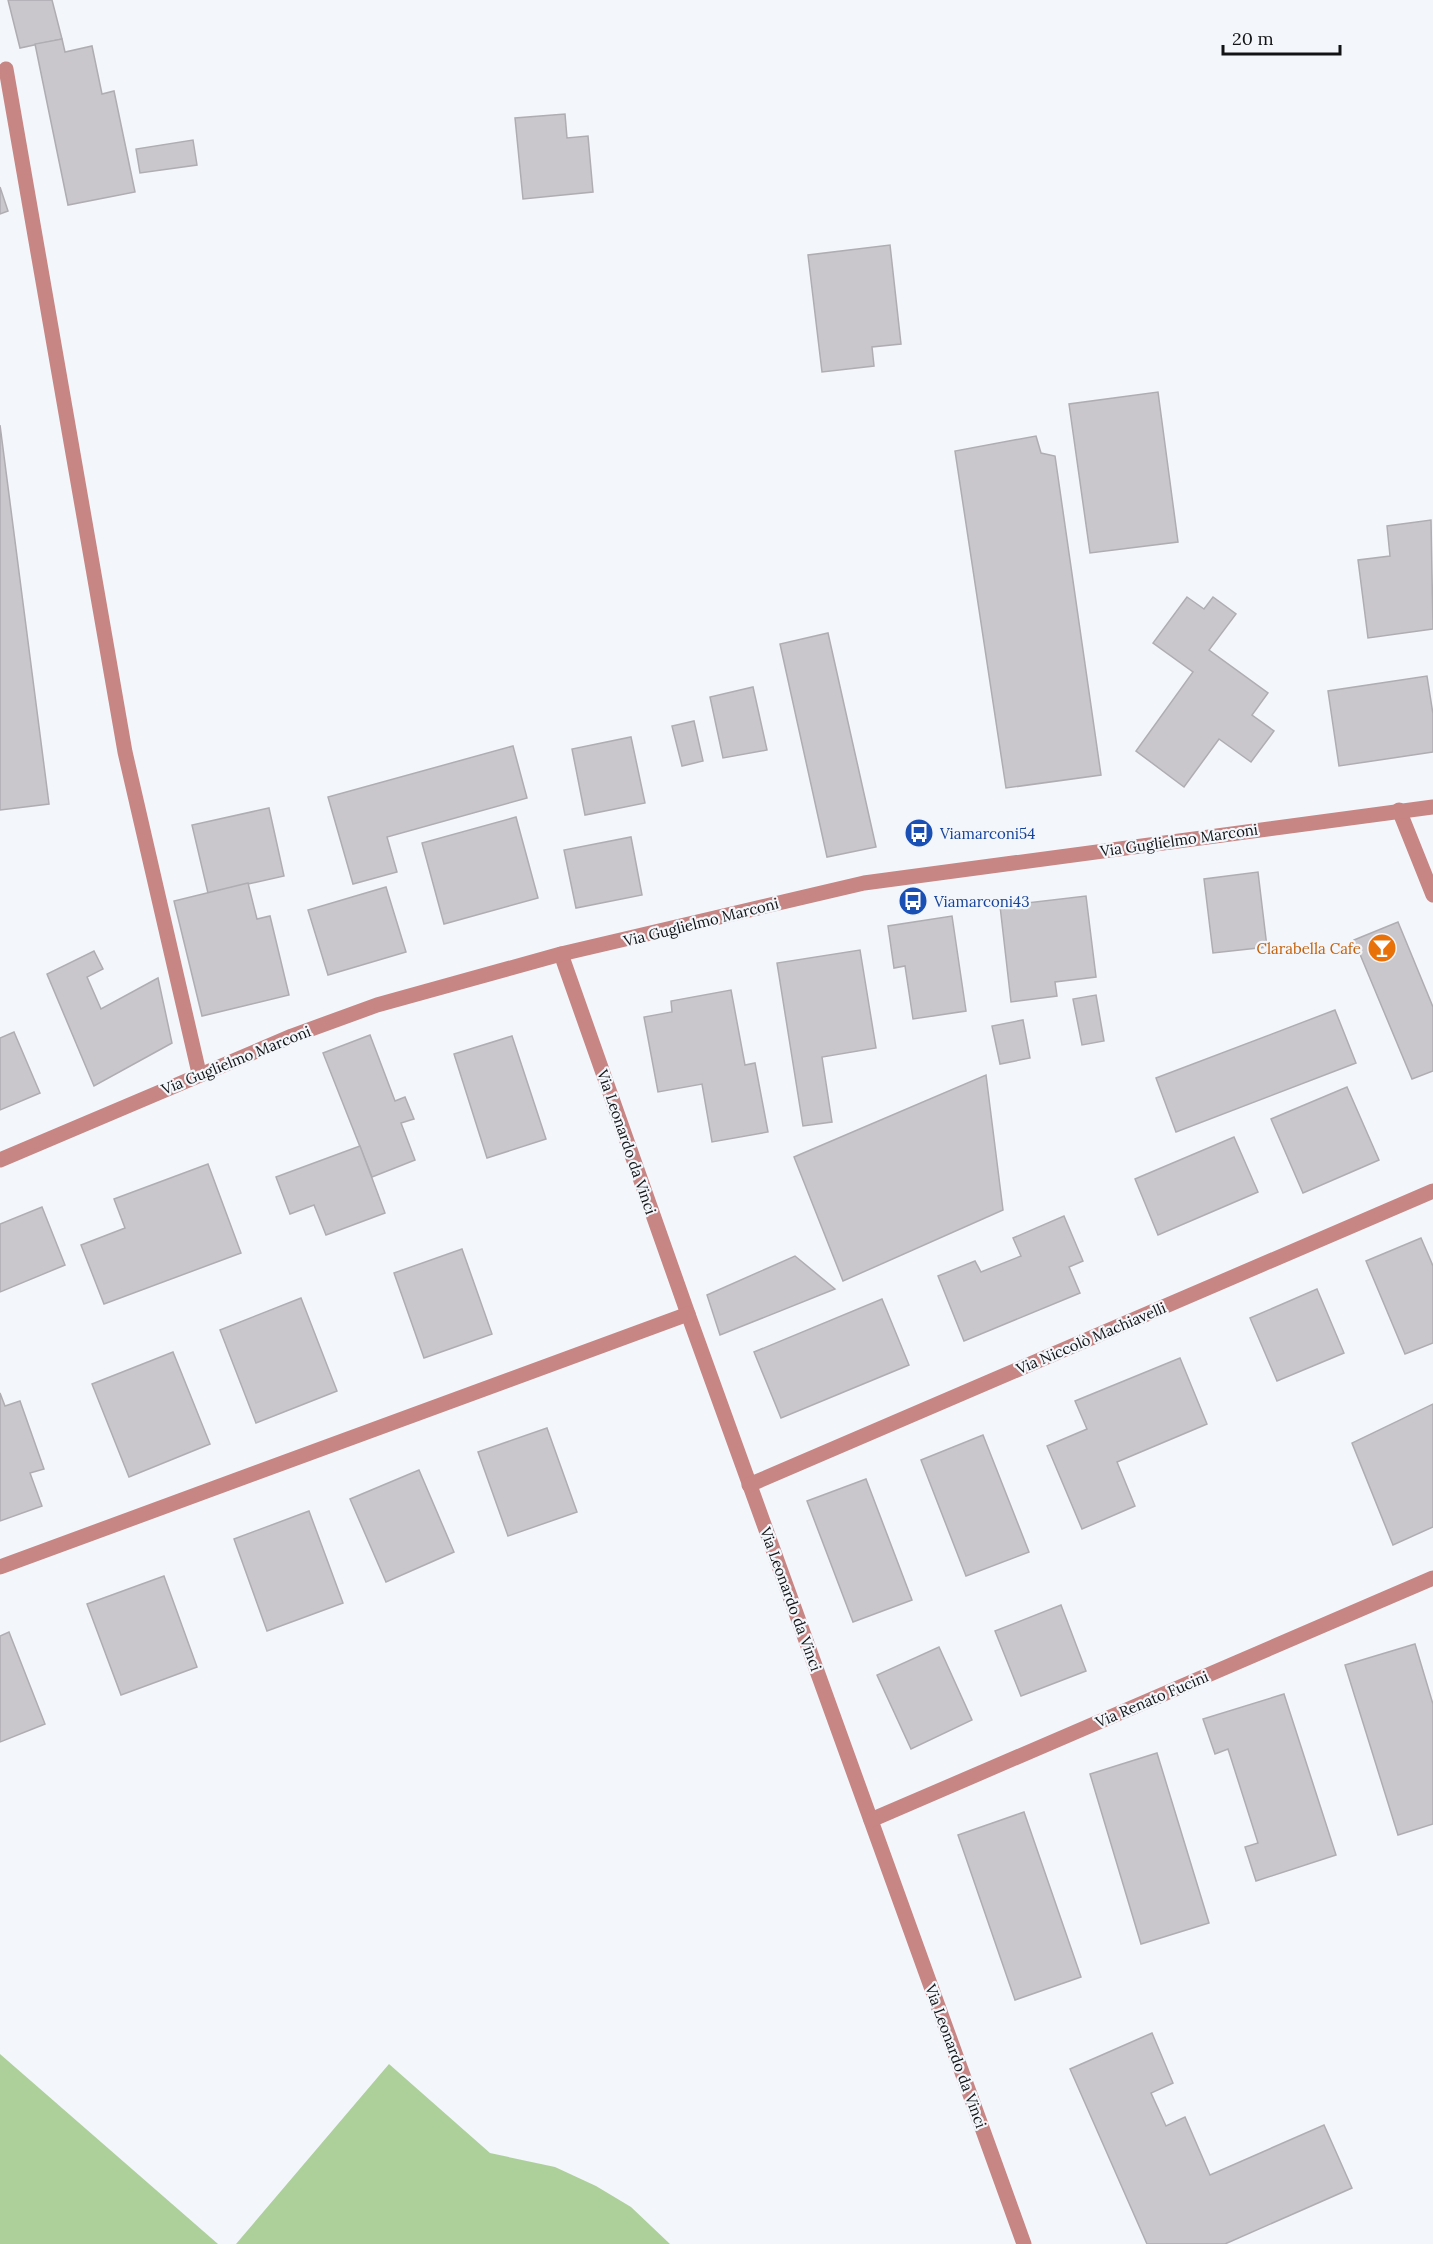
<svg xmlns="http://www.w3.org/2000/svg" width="1433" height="2244" viewBox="0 0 1433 2244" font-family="Lora,serif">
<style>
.green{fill:#add09b}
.building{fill:#c9c7cc;stroke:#afadb2;stroke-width:1.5}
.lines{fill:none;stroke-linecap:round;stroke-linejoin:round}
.minor{stroke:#c78583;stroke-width:15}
.labels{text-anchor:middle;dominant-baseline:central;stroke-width:4.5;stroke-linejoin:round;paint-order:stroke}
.transit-label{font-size:15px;fill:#164399;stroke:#f3f6fb;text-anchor:start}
.street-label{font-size:15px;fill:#121314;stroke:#f3f6fb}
.food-label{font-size:15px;fill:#c56008;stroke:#f3f6fb;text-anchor:end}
</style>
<rect width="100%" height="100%" fill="#f3f6fb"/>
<g class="green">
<path d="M0 2054 218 2244H0Z"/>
<path d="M389 2064 490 2153 555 2167 596 2186 631 2207 670 2244H236Z"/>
</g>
<g class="building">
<path d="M8 0H52L62 39 20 48Z"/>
<path d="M62 39 65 52 92 46 102 94 114 91 135 192 68 205 35 44Z"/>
<path d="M565 114 567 138 588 136 593 192 523 199 515 118Z"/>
<path d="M193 140 197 165 140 173 136 149Z"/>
<path d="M0 187 8 211 0 214Z"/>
<path d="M890 245 901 344 872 347 874 366 822 372 808 255Z"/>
<path d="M1158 392 1178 542 1090 553 1069 404Z"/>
<path d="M0 425 49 804 0 810Z"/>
<path d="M1036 436 1041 453 1055 456 1101 775 1006 788 955 451Z"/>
<path d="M1431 520 1433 629 1368 638 1358 560 1390 556 1387 526Z"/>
<path d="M1187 597 1204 609 1213 597 1236 614 1209 650 1268 693 1252 715 1274 731 1251 762 1219 739 1184 787 1136 751 1193 672 1153 643Z"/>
<path d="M828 633 876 847 827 857 780 644Z"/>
<path d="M1427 676 1433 714V752L1339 766 1328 691Z"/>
<path d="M753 687 767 750 723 758 710 697Z"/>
<path d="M694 721 703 761 682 766 672 726Z"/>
<path d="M631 737 645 803 585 815 572 749Z"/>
<path d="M513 746 527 798 387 837 397 872 353 884 328 797Z"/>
<path d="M269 808 284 876 208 893 192 825Z"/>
<path d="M516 817 538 898 444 924 422 843Z"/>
<path d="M631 837 642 895 576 908 564 850Z"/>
<path d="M1258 872 1267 947 1213 953 1204 879Z"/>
<path d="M248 883 257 919 270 916 289 995 202 1016 174 901Z"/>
<path d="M386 887 406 952 328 975 308 910Z"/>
<path d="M1086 896 1096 977 1055 982 1057 996 1011 1002 1000 906Z"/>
<path d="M952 916 966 1011 913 1019 905 966 894 968 888 926Z"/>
<path d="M1398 922 1433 1007V1071L1412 1079 1354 940Z"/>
<path d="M860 950 876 1048 822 1057 832 1122 803 1126 777 963Z"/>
<path d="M94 951 103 969 87 977 101 1009 158 978 172 1043 94 1086 47 974Z"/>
<path d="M731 990 745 1065 755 1063 768 1132 712 1142 702 1084 658 1092 644 1017 672 1012 671 1001Z"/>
<path d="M1096 995 1104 1041 1082 1045 1073 999Z"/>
<path d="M1335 1010 1356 1063 1176 1132 1156 1078Z"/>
<path d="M1023 1020 1030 1058 1000 1064 992 1026Z"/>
<path d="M14 1032 40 1093 0 1110V1038Z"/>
<path d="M370 1035 395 1101 405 1097 414 1119 401 1123 415 1160 372 1177 323 1053Z"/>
<path d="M512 1036 546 1139 487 1158 454 1054Z"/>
<path d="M986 1075 1003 1210 843 1281 794 1157Z"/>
<path d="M1347 1087 1379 1160 1303 1193 1271 1119Z"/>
<path d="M1234 1137 1258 1192 1158 1235 1135 1179Z"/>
<path d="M360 1146 385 1213 326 1235 314 1205 290 1214 276 1177Z"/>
<path d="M208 1164 241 1253 104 1304 81 1245 125 1228 114 1199Z"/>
<path d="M42 1207 65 1265 0 1292V1224Z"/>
<path d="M1064 1216 1083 1261 1069 1267 1080 1293 964 1341 938 1276 975 1261 981 1272 1021 1256 1013 1238Z"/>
<path d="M1421 1238 1433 1266V1343L1405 1354 1366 1261Z"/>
<path d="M462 1249 492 1334 424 1358 394 1273Z"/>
<path d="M795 1256 835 1289 720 1335 707 1295Z"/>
<path d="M1317 1289 1344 1353 1277 1381 1250 1318Z"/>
<path d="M301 1298 337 1391 256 1423 220 1330Z"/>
<path d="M882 1299 909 1365 781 1418 754 1352Z"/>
<path d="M173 1352 210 1444 129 1477 92 1384Z"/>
<path d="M1180 1358 1207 1424 1117 1462 1135 1506 1082 1529 1047 1446 1087 1429 1075 1401Z"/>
<path d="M0 1393 5 1406 20 1401 44 1469 30 1473 42 1506 0 1521Z"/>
<path d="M1433 1404V1527L1393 1545 1352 1443Z"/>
<path d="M547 1428 577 1512 508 1536 478 1452Z"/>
<path d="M983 1435 1029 1552 966 1576 921 1460Z"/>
<path d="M419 1470 454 1552 386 1582 350 1499Z"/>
<path d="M866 1479 912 1600 853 1622 807 1501Z"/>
<path d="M309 1511 343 1603 267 1631 234 1539Z"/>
<path d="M164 1576 197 1667 121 1695 87 1604Z"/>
<path d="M1061 1605 1086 1671 1021 1696 995 1631Z"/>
<path d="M9 1632 45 1724 0 1742V1636Z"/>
<path d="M1415 1644 1433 1704V1824L1398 1835 1345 1665Z"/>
<path d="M939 1647 972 1720 911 1749 877 1675Z"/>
<path d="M1284 1694 1336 1855 1256 1881 1245 1847 1258 1843 1228 1749 1215 1754 1203 1719Z"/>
<path d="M1157 1753 1209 1923 1141 1944 1090 1774Z"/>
<path d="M1024 1812 1081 1977 1015 2000 958 1835Z"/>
<path d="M1152 2033 1173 2083 1151 2093 1166 2126 1185 2117 1210 2175 1324 2125 1352 2188 1225 2244H1147L1070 2069Z"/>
</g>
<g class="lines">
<g class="minor">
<path d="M6 69 125 752 199 1073"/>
<path d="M1399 810 1433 895"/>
<path d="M561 954 688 1314 1024 2244"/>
<path d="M0 1160 292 1036 377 1005 561 954 864 883 1433 807"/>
<path d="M749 1485 1433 1191"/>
<path d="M0 1567 688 1314"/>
<path d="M871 1820 1433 1578"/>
</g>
</g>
<defs>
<g id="bus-disc" transform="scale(1.5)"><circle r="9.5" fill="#1a4fb4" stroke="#f3f6fb"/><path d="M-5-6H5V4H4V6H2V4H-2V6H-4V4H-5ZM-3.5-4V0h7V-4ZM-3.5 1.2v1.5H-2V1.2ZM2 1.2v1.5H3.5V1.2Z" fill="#fff"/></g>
<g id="bar-disc" transform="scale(1.5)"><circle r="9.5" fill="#e8710a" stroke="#f3f6fb"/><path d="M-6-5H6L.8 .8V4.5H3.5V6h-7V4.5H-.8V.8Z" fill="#fff"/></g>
</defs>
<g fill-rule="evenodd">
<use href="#bus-disc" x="919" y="833"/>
<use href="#bus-disc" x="913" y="901"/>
<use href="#bar-disc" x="1382" y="948"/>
</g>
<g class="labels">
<g class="transit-label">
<text x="940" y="833">Viamarconi54</text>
<text x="934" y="901">Viamarconi43</text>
</g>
<g class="street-label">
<text transform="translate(1179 840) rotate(-8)">Via Guglielmo Marconi</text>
<text transform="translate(701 922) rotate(-14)">Via Guglielmo Marconi</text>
<text transform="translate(236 1060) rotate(-22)">Via Guglielmo Marconi</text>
<text transform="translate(627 1142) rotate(71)">Via Leonardo da Vinci</text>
<text transform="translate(1091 1338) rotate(-23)">Via Niccolò Machiavelli</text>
<text transform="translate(791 1599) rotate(70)">Via Leonardo da Vinci</text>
<text transform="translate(1152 1699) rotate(-23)">Via Renato Fucini</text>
<text transform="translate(956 2056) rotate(70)">Via Leonardo da Vinci</text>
</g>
<g class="food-label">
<text x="1361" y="948">Clarabella Cafe</text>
</g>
</g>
<path d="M1223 45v9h117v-9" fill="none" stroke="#121314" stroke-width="3"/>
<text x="1232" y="45" font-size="18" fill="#121314" stroke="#f3f6fb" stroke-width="4.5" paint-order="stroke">20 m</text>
</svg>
